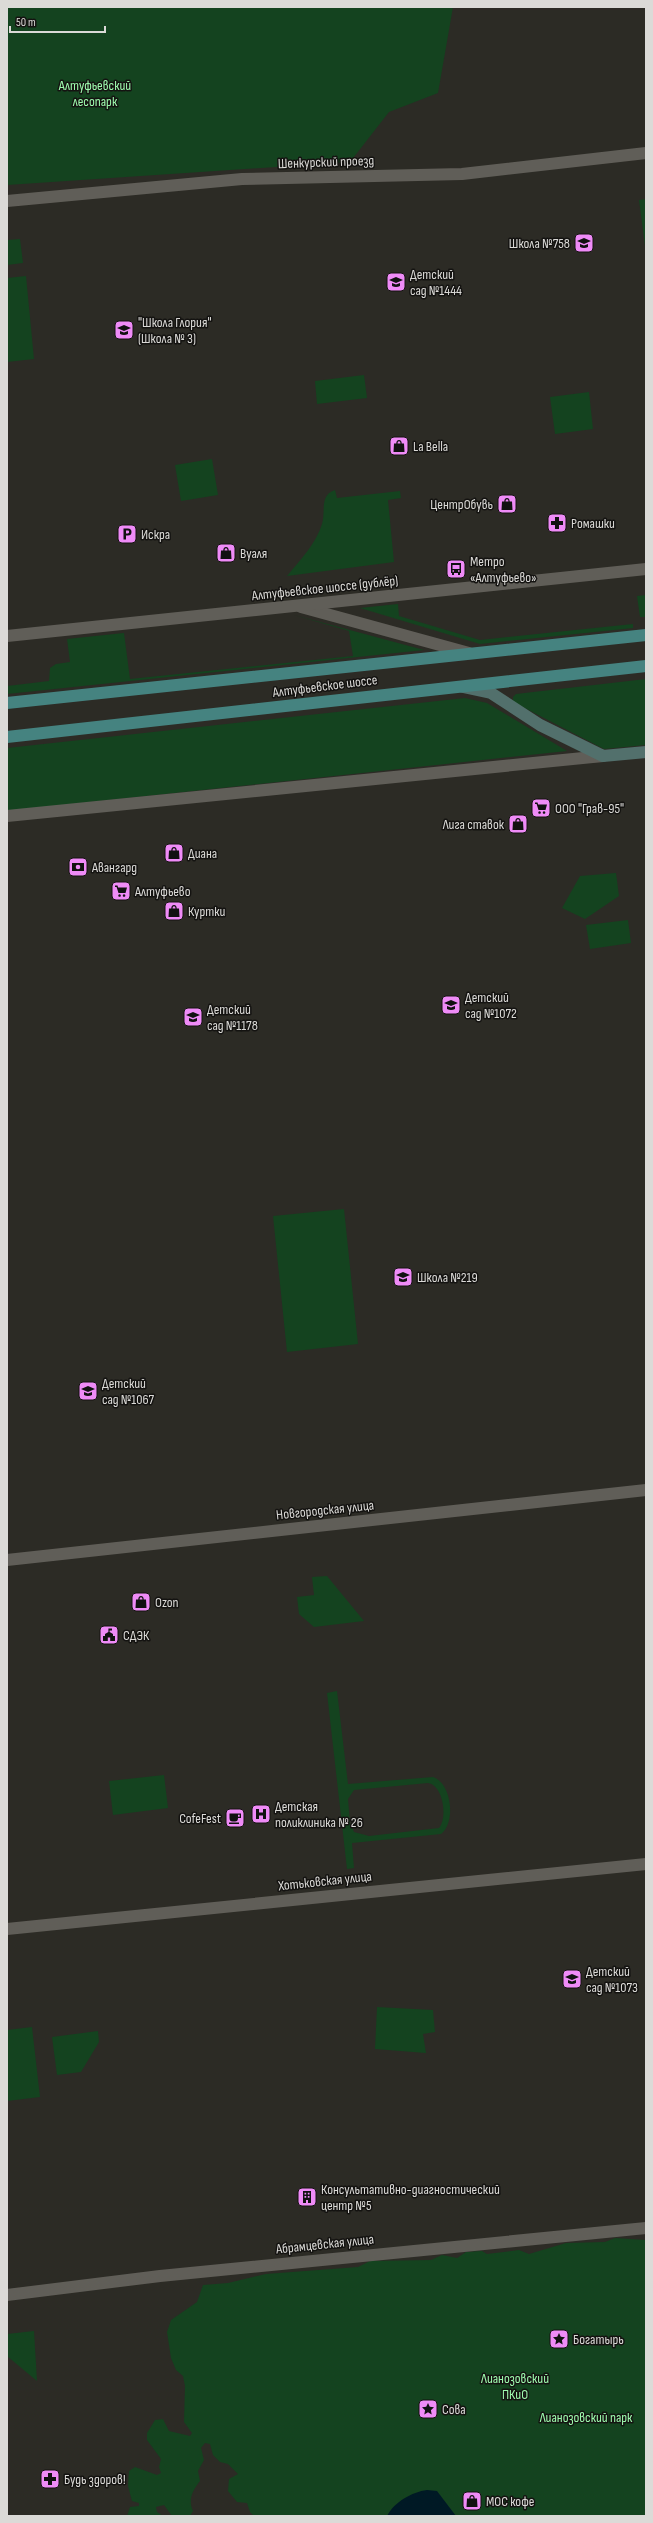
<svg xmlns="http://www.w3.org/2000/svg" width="653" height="2523" viewBox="0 0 653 2523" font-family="'Sofia Sans Condensed',sans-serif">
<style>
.green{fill:#14431f;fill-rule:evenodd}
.water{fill:#001925}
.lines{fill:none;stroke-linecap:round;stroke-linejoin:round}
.minor{stroke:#605e58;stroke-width:12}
.tertiary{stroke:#605e58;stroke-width:12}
.secondary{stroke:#52706c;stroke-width:12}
.primary{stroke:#458380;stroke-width:12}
.labels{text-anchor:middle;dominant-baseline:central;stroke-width:3;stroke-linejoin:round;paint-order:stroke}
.park-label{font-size:14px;fill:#9efbae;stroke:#141311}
.street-label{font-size:14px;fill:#dbdad7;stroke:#141311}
.poi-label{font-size:14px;fill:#dbdad7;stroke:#141311;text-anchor:start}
</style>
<rect width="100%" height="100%" fill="#2c2b25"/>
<g class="green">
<path d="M7 7H453L438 93 389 112 350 162 7 185Z"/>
<path d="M646 199V246H645L639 200Z"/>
<path d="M20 239 23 263 7 265V240Z"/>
<path d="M26 276 34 359 7 362V278Z"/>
<path d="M364 375 367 398 317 404 315 381Z"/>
<path d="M589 392 593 429 555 434 550 397Z"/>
<path d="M212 459 218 495 181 501 175 465Z"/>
<path d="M335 490 337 498 400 491 401 498 388 500 394 562 287 576C300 560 316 544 322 524 326 511 319 495 335 490Z"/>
<path d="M646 595V617H640L637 596Z"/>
<path d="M398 604 399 616 480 640 633 624V628L480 644 360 608Z"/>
<path d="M294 615 424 650 7 694V686L49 681 50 668 56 664 70 662 67 639 124 633 130 679 353 656 349 631Z"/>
<path d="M646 679V745L604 749 513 702V697L516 694Z"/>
<path d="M465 698 487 703 567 751 7 811V748Z"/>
<path d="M616 873 619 896 585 919 562 908 580 876Z"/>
<path d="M628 920 631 943 590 949 586 925Z"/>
<path d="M344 1209 358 1344 287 1352 273 1216Z"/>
<path d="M327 1576 364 1621 314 1627 299 1614 297 1597 314 1595 312 1577Z"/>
<path d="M337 1691 348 1784 433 1777C452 1783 456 1823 441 1834L352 1843 354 1868 347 1869 327 1693ZM428 1783C443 1785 448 1817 439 1828L369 1836 354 1832 350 1823 348 1799 354 1790Z"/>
<path d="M164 1775 168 1808 113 1815 109 1781Z"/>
<path d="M377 2007 433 2010 435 2032 423 2034 426 2053 375 2049Z"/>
<path d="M32 2027 40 2097 7 2101V2030Z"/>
<path d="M98 2031 99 2042 81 2072 57 2075 52 2037Z"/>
<path d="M615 2238 646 2240V2516H254L250 2512 247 2503 237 2502 228 2491 229 2479 238 2474 228 2464 220 2462 213 2455 210 2444 205 2443 201 2448 204 2460 198 2471 200 2481C192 2491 188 2500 193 2511L190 2516H172L164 2505 156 2507 157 2512 163 2516H127L130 2507 139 2506V2503L132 2501 128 2486 129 2471 135 2467 157 2475 161 2473 159 2467 161 2459 147 2440V2433L155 2420 163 2419 169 2431 190 2436 192 2433 184 2422 185 2386 183 2376 176 2370 171 2358 167 2332 171 2320 197 2302 203 2285 228 2283 266 2274 358 2267 370 2261 431 2260 442 2255 457 2258 466 2252 482 2251 487 2254 519 2250 529 2254 566 2243 605 2242Z"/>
<path d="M34 2331 37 2381 7 2356V2334Z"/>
</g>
<path class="water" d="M427 2490 437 2491 456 2516H387C394 2502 412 2492 427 2490Z"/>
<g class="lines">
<g class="minor">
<path d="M7 201 242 179 462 174 646 153"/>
<path d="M7 1560 646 1490"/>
<path d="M7 1929 646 1864"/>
</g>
<g class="tertiary">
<path d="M301 607 469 653"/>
<path d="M7 636 646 569"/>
<path d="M7 816 603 756"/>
<path d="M7 2295 160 2276 646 2228"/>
</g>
<path class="secondary" d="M463 687 491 693 540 725 603 756 646 752"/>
<g class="primary">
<path d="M7 703 646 635"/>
<path d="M7 737 646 666"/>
</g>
</g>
<defs>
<g id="school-square" transform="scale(1)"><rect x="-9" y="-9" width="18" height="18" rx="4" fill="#ef8bf7" stroke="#141311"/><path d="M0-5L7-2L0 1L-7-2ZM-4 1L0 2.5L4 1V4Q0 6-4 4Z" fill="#111"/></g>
<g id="shop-square" transform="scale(1)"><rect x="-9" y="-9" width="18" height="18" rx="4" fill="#ef8bf7" stroke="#141311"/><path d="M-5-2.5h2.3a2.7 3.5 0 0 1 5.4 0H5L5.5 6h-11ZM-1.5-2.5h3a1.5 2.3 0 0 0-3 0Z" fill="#111"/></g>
<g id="pharmacy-square" transform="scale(1)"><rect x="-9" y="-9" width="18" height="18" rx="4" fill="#ef8bf7" stroke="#141311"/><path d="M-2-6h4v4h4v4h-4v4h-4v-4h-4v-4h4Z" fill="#111"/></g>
<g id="parking-square" transform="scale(1)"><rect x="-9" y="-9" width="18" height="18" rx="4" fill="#ef8bf7" stroke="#141311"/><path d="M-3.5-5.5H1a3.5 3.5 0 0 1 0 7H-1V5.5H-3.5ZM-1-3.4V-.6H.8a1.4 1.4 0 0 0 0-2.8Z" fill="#111"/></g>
<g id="bus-square" transform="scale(1)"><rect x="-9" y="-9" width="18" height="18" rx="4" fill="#ef8bf7" stroke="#141311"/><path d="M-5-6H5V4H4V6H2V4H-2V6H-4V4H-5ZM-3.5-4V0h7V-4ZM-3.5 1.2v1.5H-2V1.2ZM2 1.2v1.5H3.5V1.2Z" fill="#111"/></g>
<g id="supermarket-square" transform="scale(1)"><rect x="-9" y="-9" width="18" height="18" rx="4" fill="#ef8bf7" stroke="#141311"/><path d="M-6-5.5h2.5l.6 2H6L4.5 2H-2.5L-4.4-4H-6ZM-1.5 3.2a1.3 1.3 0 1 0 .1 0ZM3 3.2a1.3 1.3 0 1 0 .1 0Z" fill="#111"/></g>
<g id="bank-square" transform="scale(1)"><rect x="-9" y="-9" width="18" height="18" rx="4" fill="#ef8bf7" stroke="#141311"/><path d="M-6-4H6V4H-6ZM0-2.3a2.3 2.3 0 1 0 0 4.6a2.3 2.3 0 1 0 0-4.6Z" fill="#111"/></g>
<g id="civic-square" transform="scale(1)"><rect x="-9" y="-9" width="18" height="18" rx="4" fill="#ef8bf7" stroke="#141311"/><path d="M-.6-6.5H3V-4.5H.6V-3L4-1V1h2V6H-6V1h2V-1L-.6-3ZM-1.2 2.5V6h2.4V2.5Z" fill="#111"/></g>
<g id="hospital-square" transform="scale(1)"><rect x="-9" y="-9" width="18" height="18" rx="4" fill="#ef8bf7" stroke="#141311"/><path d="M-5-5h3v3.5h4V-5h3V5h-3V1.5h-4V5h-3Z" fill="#111"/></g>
<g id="cafe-square" transform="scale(1)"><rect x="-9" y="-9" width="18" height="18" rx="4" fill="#ef8bf7" stroke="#141311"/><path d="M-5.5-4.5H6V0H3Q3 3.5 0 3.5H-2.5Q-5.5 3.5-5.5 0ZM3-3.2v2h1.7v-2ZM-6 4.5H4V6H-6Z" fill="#111"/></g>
<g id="building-square" transform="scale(1)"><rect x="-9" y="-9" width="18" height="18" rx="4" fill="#ef8bf7" stroke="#141311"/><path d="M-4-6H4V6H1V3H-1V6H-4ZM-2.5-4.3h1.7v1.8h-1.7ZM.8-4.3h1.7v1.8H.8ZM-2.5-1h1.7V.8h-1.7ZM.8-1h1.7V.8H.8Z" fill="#111"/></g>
<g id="sight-square" transform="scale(1)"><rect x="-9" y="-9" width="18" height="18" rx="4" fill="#ef8bf7" stroke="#141311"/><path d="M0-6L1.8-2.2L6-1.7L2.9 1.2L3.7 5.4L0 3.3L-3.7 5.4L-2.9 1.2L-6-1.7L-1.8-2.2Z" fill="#111"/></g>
</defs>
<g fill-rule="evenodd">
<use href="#school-square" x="584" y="243"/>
<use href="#school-square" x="396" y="282"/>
<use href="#school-square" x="124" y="330"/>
<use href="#shop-square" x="399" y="446"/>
<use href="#shop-square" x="507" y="504"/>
<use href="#pharmacy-square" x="557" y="523"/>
<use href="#parking-square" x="127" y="534"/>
<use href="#shop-square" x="226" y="553"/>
<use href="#bus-square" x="456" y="569"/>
<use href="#supermarket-square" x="541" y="808"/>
<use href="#shop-square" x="518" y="824"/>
<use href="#shop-square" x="174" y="853"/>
<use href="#bank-square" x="78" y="867"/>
<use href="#supermarket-square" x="121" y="891"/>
<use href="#shop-square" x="174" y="911"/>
<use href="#school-square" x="451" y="1005"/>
<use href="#school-square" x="193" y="1017"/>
<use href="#school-square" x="403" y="1277"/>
<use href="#school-square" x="88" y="1391"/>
<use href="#shop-square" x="141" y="1602"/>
<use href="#civic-square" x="109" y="1635"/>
<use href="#hospital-square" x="261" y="1814"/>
<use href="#cafe-square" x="235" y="1818"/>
<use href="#school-square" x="572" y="1979"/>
<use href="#building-square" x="307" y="2197"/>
<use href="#sight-square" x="559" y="2339"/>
<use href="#sight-square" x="428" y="2409"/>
<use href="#pharmacy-square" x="50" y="2479"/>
<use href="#shop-square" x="472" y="2501"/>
</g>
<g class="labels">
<g class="park-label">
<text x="95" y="85">Алтуфьевский<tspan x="95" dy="16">лесопарк</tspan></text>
<text x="515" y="2378">Лианозовский<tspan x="515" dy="16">ПКиО</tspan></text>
<text x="586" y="2417">Лианозовский парк</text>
</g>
<g class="street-label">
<text transform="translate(326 162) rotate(-2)">Шенкурский проезд</text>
<text transform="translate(325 588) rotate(-6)">Алтуфьевское шоссе (дублёр)</text>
<text transform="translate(325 686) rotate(-7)">Алтуфьевское шоссе</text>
<text transform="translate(325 1510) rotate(-6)">Новгородская улица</text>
<text transform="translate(325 1881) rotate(-6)">Хотьковская улица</text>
<text transform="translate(325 2244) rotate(-6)">Абрамцевская улица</text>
</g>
<g class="poi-label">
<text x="570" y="243" text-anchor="end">Школа №758</text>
<text x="410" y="274">Детский<tspan x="410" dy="16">сад №1444</tspan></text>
<text x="138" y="322">"Школа Глория"<tspan x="138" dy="16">(Школа № 3)</tspan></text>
<text x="413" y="446">La Bella</text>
<text x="493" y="504" text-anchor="end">ЦентрОбувь</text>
<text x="571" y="523">Ромашки</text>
<text x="141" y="534">Искра</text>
<text x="240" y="553">Вуаля</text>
<text x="470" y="561">Метро<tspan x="470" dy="16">«Алтуфьево»</tspan></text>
<text x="555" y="808">ООО "Грав-95"</text>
<text x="504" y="824" text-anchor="end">Лига ставок</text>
<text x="188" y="853">Диана</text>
<text x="92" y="867">Авангард</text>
<text x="135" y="891">Алтуфьево</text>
<text x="188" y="911">Куртки</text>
<text x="465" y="997">Детский<tspan x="465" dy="16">сад №1072</tspan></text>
<text x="207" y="1009">Детский<tspan x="207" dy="16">сад №1178</tspan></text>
<text x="417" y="1277">Школа №219</text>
<text x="102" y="1383">Детский<tspan x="102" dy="16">сад №1067</tspan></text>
<text x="155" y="1602">Ozon</text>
<text x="123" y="1635">СДЭК</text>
<text x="275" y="1806">Детская<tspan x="275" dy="16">поликлиника № 26</tspan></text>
<text x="221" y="1818" text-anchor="end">CofeFest</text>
<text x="586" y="1971">Детский<tspan x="586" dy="16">сад №1073</tspan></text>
<text x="321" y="2189">Консультативно-диагностический<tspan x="321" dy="16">центр №5</tspan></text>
<text x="573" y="2339">Богатырь</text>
<text x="442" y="2409">Сова</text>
<text x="64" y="2479">Будь здоров!</text>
<text x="486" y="2501">МОС кофе</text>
</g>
</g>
<rect width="653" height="2523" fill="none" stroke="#dbdad7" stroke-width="16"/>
<path d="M10 26v6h95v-6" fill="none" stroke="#dbdad7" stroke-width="2"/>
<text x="16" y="26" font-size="12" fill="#dbdad7" stroke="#141311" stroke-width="3" paint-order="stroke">50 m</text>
</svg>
